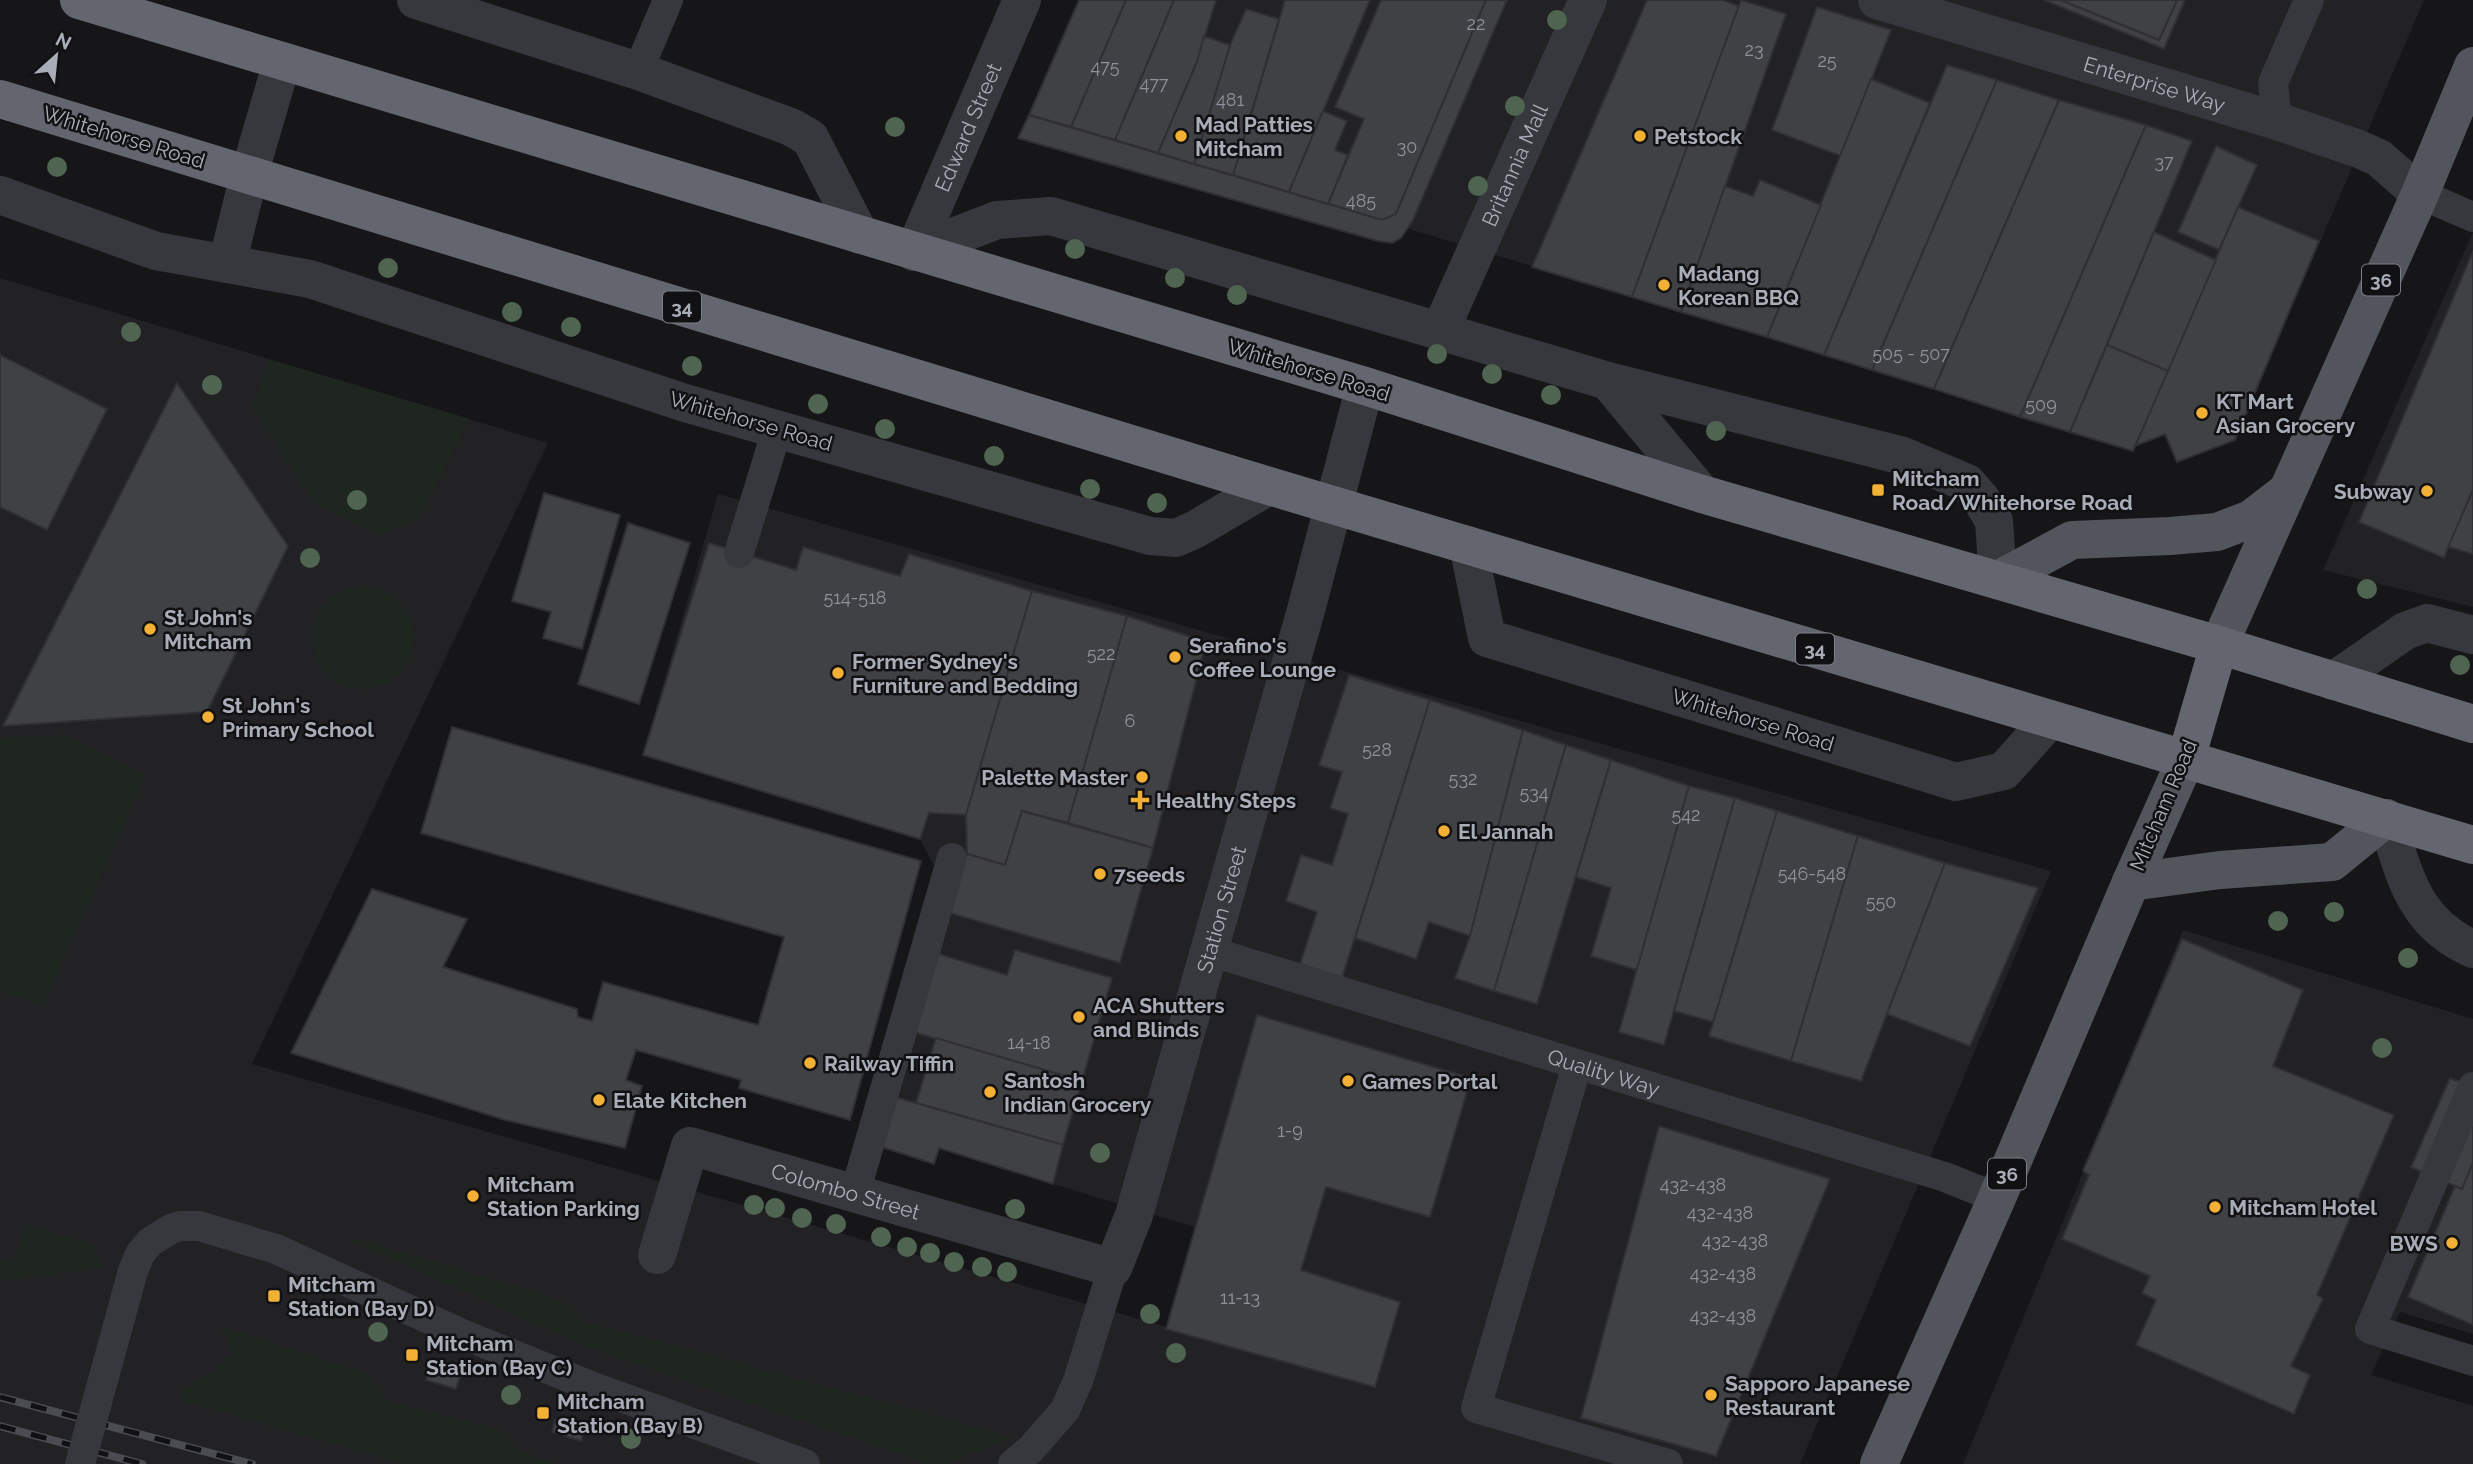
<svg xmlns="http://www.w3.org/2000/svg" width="2473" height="1464" viewBox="0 0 2473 1464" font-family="Raleway,sans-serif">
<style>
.built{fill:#222225}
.green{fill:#1e261f}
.building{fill:#404145;stroke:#303034;stroke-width:2}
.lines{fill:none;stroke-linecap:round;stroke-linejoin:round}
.lane{stroke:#37383d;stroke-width:30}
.street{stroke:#37383d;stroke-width:38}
.primary{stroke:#53555c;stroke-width:38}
.highway{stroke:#63666e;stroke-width:38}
.rail-casing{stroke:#4a4c52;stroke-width:8}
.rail{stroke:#111113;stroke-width:5;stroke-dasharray:16;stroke-linecap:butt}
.lane-bridge{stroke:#37383d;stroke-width:30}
.tree{fill:#506452}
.poi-dot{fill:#f2b134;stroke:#111113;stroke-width:2.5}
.labels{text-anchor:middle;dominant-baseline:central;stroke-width:5;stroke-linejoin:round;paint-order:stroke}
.number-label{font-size:18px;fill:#8e929b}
.shield{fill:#111113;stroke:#7b7e86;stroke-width:2}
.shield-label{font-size:19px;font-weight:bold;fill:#a8adb8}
.street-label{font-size:21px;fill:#a8adb8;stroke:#111113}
.poi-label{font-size:21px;font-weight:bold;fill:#a8adb8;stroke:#111113;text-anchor:start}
</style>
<rect width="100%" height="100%" fill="#161618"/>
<g class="built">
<path d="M1079 0H2424L2235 440 2177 462 2165 435 2136 446 2133 451 1767 337 1071 127Z"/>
<path d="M2473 232V607L2323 570Z"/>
<path d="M0 278 548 443 252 1064 1167 1327 1197 1228 861 1125 938 874 920 839 643 755 718 494 2051 871 1800 1464H0Z"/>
<path d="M2183 930 2473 1019V1334L2400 1312 2371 1375 2473 1406V1464H1963Z"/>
</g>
<g class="green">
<path d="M268 359 470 419 419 519 379 535 314 503 252 408Z"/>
<circle cx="363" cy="638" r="51"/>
<path d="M65 735 146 776 43 1005 0 992V738Z"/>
<path d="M25 1224 92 1244 103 1267 0 1281V1260L13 1263Z"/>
<path d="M345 1238 365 1241 561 1300 583 1321 1013 1437 947 1464H929L590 1348Z"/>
<path d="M221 1326 363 1372 388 1402 499 1429 519 1451 558 1464H405L181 1400 180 1391 209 1375 231 1353Z"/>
</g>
<g class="building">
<path d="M1079 0H1126L1071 127 1029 115Z"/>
<path d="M1126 0H1174L1115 140 1071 127Z"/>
<path d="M1174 0H1216L1197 62 1158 153 1115 140Z"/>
<path d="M1285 0H1370L1289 192 1233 175Z"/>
<path d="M1381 0H1486L1396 214 1382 220 1328 204 1364 119 1335 107Z"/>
<path d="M1486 0H1507L1413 220 1401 238 1392 243 1378 241 1018 138 1029 115 1382 220 1396 214Z"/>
<path d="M1647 0H1723L1739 6 1632 297 1532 267Z"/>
<path d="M1741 0 1786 14 1681 312 1632 297Z"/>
<path d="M2044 0H2061L2159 40 2177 0H2185L2164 49Z"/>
<path d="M2061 0H2177L2159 40Z"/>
<path d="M1817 7 1891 30 1841 156 1772 130Z"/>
<path d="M1246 9 1279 19 1233 175 1194 164 1230 45Z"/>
<path d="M1204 36 1230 45 1194 164 1158 153 1197 62Z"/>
<path d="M1947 65 1997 80 1872 370 1824 355Z"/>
<path d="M1871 79 1930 103 1824 355 1767 337Z"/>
<path d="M1997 80 2059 100 1934 389 1872 370Z"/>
<path d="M2059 100 2146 125 2020 417 1934 389Z"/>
<path d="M1323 111 1347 121 1335 150 1348 155 1328 204 1289 192Z"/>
<path d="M2146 125 2192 141 2070 432 2020 417Z"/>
<path d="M2216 146 2257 165 2219 250 2178 232Z"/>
<path d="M1760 180 1821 205 1767 337 1681 312 1725 186 1753 196Z"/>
<path d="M2238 207 2319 241 2235 440 2177 462 2165 434 2135 446Z"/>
<path d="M2154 232 2216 260 2168 371 2107 345Z"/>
<path d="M2473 251V490L2444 558 2359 522Z"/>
<path d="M2107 345 2168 371 2133 451 2070 432Z"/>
<path d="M0 355 107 409 47 530 0 507Z"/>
<path d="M177 383 288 546 207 712 3 726Z"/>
<path d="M2473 490V554L2448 547Z"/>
<path d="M544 493 620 515 582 649 543 638 551 612 512 601Z"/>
<path d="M628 523 690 543 639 704 578 684Z"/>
<path d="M709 543 796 570 803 547 900 576 909 554 1032 591 966 815 929 813 920 839 643 755Z"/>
<path d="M1032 591 1127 616 1068 823 1022 811 1005 865 967 854 966 815Z"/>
<path d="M1127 616 1206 642 1153 848 1068 823Z"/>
<path d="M1349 675 1430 700 1342 978 1300 964 1317 912 1286 901 1301 855 1332 865 1348 814 1330 808 1342 772 1319 765Z"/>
<path d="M1430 700 1523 730 1470 936 1429 922 1416 959 1355 938Z"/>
<path d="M452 727 921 861 850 1120 739 1088 741 1080 636 1050 626 1080 642 1086 625 1148 505 1120 291 1053 372 889 467 919 443 967 577 1009 578 1017 592 1021 603 982 758 1025 784 937 421 833Z"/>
<path d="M1523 730 1566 745 1494 991 1455 978 1470 936Z"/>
<path d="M1566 745 1611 760 1537 1004 1494 991Z"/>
<path d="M1611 760 1689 786 1637 970 1591 956 1611 888 1576 877Z"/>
<path d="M1689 786 1735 798 1664 1045 1619 1032Z"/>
<path d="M1735 798 1777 811 1713 1022 1674 1011Z"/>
<path d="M1022 811 1153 848 1120 963 950 913 967 854 1005 865Z"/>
<path d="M1777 811 1858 836 1791 1061 1709 1036Z"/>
<path d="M1858 836 1945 863 1861 1081 1791 1061Z"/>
<path d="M1945 863 2038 888 1970 1046 1887 1014Z"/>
<path d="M2182 939 2303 990 2273 1066 2394 1115 2317 1295 2323 1299 2291 1366 2310 1375 2294 1414 2136 1345 2156 1300 2142 1293 2150 1276 2062 1239 2089 1175 2083 1171Z"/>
<path d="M1015 950 1112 978 1082 1081 913 1032 936 953 1007 975Z"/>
<path d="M1257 1015 1471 1078 1430 1217 1326 1187 1301 1270 1400 1302 1375 1387 1166 1329Z"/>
<path d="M936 1038 1082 1081 1063 1145 916 1103Z"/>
<path d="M2450 1078 2473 1087V1163L2462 1189 2411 1167Z"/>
<path d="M895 1097 1063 1145 1053 1184 939 1148 934 1164 879 1146Z"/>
<path d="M1659 1126 1830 1179 1716 1456 1581 1418Z"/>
<path d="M2473 1163V1325L2408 1297 2455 1186 2462 1189Z"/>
<path d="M430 1367 460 1376 456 1389 426 1380Z"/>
<path d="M555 1420 585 1429 581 1441 552 1432Z"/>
</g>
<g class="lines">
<g class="lane">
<path d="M638 71 668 0"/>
<path d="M2277 121 2273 83 2309 0"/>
<path d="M2420 194 2473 217"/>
<path d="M739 553 777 430"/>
<path id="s1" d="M1209 951 1945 1177 1997 1198"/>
<path d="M1577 1065 1476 1408 1668 1464"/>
<path d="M2473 1087 2370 1329 2473 1361"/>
<path d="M855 1193 952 858"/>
<path d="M105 1373 133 1271 140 1254 150 1242 171 1229 180 1226H199L276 1249 462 1334 588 1385 805 1464"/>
<path d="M1013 1464 1031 1449 1065 1410 1078 1381 1113 1268"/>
</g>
<g class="street">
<path d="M416 0 638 71 791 127 810 138 860 235"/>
<path id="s2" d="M1877 0 2277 121 2359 149 2379 158 2420 194"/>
<path d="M0 195 156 251 310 279 685 403 1150 536 1176 538 1196 529 1269 486"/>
<path d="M914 252 997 220 1051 216 1608 381 1903 456 1967 483 1981 499 1994 521 1998 580"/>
<path id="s3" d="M914 252 1022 0"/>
<path d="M227 264 249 175 282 62"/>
<path id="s4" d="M1440 331 1588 0"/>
<path d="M1608 381 1702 494"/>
<path d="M1468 545 1487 638 1956 782 2004 771 2050 719"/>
<path d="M2333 681 2405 631 2427 623 2473 635"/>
<path d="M2386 818C2405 875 2413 923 2473 949"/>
<path id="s5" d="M657 1255 690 1146 1113 1268 1134 1215 1306 610 1365 386"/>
</g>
<g class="primary">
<path d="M1998 580 2072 540 2170 536 2217 532 2251 519 2286 492"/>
<path d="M2219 645 2420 194 2473 66"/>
<path d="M2131 882 2220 870 2332 862 2386 818"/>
<path d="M1879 1464 1997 1198 2131 882 2186 759"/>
</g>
<g class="highway">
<path d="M79 0 1365 386 1702 494 2219 645 2473 724"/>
<path d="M0 99 1269 486 2473 845"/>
<path d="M2186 759 2219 645"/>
</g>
<g class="rail-casing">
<g id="rail">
<path d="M0 1397 252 1464"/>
<path d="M0 1426 142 1464"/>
</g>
</g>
<use href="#rail" class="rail"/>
<path class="lane-bridge" d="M80 1464 105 1373"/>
</g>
<g class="tree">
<circle cx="1557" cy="20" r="10"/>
<circle cx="1515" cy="106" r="10"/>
<circle cx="895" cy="127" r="10"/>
<circle cx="57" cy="167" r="10"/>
<circle cx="1478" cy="186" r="10"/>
<circle cx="1075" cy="249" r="10"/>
<circle cx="388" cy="268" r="10"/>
<circle cx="1175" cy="278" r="10"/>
<circle cx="1237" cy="295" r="10"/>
<circle cx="512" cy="312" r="10"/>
<circle cx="571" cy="327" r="10"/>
<circle cx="131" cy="332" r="10"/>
<circle cx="1437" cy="354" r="10"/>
<circle cx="692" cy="366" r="10"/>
<circle cx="1492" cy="374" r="10"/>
<circle cx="212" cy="385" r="10"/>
<circle cx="1551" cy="395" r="10"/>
<circle cx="818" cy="404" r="10"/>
<circle cx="885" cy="429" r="10"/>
<circle cx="1716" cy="431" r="10"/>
<circle cx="994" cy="456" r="10"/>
<circle cx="1090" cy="489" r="10"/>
<circle cx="357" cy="500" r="10"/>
<circle cx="1157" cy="503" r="10"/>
<circle cx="310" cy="558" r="10"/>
<circle cx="2367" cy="589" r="10"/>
<circle cx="2460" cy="665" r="10"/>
<circle cx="2334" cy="912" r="10"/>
<circle cx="2278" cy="921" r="10"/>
<circle cx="2408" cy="958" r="10"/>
<circle cx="2382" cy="1048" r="10"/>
<circle cx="1100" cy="1153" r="10"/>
<circle cx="754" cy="1205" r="10"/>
<circle cx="775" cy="1208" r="10"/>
<circle cx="1015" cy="1209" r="10"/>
<circle cx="802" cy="1218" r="10"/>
<circle cx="836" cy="1224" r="10"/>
<circle cx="881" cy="1237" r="10"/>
<circle cx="907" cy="1247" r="10"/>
<circle cx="930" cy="1253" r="10"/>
<circle cx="954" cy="1262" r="10"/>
<circle cx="982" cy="1267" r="10"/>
<circle cx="1007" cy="1272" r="10"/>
<circle cx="1150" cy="1314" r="10"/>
<circle cx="378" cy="1332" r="10"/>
<circle cx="1176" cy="1353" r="10"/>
<circle cx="511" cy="1395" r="10"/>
<circle cx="631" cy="1439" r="10"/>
</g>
<g class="poi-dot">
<circle cx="1181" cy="136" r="7"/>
<circle cx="1640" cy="136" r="7"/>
<circle cx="1664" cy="285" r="7"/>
<circle cx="2202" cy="413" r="7"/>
<rect x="1871" y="483" width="14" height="14" rx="3.5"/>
<circle cx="2427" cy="491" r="7"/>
<circle cx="150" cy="629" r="7"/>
<circle cx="1175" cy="657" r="7"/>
<circle cx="838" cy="673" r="7"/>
<circle cx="208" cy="717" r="7"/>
<circle cx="1142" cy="777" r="7"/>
<path d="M1136.5 789.5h7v7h7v7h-7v7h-7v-7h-7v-7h7z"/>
<circle cx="1444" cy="831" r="7"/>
<circle cx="1100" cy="874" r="7"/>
<circle cx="1079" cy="1017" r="7"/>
<circle cx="810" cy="1063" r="7"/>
<circle cx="1348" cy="1081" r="7"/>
<circle cx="990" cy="1092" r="7"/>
<circle cx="599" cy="1100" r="7"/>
<circle cx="473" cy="1196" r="7"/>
<circle cx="2215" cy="1207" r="7"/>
<circle cx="2452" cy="1243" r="7"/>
<rect x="267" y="1289" width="14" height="14" rx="3.5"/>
<rect x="405" y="1348" width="14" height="14" rx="3.5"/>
<circle cx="1711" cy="1395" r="7"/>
<rect x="536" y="1406" width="14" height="14" rx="3.5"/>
</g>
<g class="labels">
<g class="number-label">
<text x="1476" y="23">22</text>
<text x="1754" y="49">23</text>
<text x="1827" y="60">25</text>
<text x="1105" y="66">475</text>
<text x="1154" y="83">477</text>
<text x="1230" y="99">481</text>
<text x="1407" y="146">30</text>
<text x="2164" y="161">37</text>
<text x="1361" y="200">485</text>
<text x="1911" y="353">505 - 507</text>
<text x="2041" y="404">509</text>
<text x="855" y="597">514-518</text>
<text x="1101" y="653">522</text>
<text x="1130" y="720">6</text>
<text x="1377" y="749">528</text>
<text x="1463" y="778">532</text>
<text x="1534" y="792">534</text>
<text x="1686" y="814">542</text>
<text x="1812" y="873">546-548</text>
<text x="1881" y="901">550</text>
<text x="1029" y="1042">14-18</text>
<text x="1290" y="1130">1-9</text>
<text x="1693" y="1184">432-438</text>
<text x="1720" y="1212">432-438</text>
<text x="1735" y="1240">432-438</text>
<text x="1723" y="1273">432-438</text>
<text x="1240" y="1297">11-13</text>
<text x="1723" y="1315">432-438</text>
</g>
<g class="shield">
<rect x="2362" y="264.5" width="38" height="31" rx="5"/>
<rect x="663" y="291.5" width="38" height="31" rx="5"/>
<rect x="1796" y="633.5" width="38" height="31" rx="5"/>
<rect x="1988" y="1158.5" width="38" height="31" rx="5"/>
</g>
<g class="shield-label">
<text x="2381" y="280">36</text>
<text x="682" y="307">34</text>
<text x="1815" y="649">34</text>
<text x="2007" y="1174">36</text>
</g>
<g class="street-label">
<text stroke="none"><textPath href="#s2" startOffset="290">Enterprise Way</textPath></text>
<text stroke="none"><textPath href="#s3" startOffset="136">Edward Street</textPath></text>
<text transform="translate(124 137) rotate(17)">Whitehorse Road</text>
<text stroke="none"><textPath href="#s4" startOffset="182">Britannia Mall</textPath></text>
<text transform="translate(1309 370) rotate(17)">Whitehorse Road</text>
<text transform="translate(751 421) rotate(16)">Whitehorse Road</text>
<text transform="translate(1753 720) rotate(17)">Whitehorse Road</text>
<text transform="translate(2163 805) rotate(-67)">Mitcham Road</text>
<text stroke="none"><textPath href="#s5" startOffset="929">Station Street</textPath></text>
<text stroke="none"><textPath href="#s1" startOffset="413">Quality Way</textPath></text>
<text stroke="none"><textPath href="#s5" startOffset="276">Colombo Street</textPath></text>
</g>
<g class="poi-label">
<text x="1195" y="124">Mad Patties<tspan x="1195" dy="24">Mitcham</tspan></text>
<text x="1654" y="136">Petstock</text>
<text x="1678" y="273">Madang<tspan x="1678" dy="24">Korean BBQ</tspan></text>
<text x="2216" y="401">KT Mart<tspan x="2216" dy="24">Asian Grocery</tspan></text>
<text x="1892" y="478">Mitcham<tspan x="1892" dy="24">Road/Whitehorse Road</tspan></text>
<text x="2413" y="491" text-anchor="end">Subway</text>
<text x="164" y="617">St John's<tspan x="164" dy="24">Mitcham</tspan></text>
<text x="1189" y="645">Serafino's<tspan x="1189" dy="24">Coffee Lounge</tspan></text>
<text x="852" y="661">Former Sydney's<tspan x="852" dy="24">Furniture and Bedding</tspan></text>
<text x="222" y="705">St John's<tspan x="222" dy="24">Primary School</tspan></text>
<text x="1128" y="777" text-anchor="end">Palette Master</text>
<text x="1156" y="800">Healthy Steps</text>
<text x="1458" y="831">El Jannah</text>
<text x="1114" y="874">7seeds</text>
<text x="1093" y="1005">ACA Shutters<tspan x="1093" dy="24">and Blinds</tspan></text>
<text x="824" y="1063">Railway Tiffin</text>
<text x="1004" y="1080">Santosh<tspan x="1004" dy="24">Indian Grocery</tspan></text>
<text x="1362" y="1081">Games Portal</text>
<text x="613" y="1100">Elate Kitchen</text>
<text x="487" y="1184">Mitcham<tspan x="487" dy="24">Station Parking</tspan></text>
<text x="2229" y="1207">Mitcham Hotel</text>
<text x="2438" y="1243" text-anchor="end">BWS</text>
<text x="288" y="1284">Mitcham<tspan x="288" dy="24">Station (Bay D)</tspan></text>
<text x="426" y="1343">Mitcham<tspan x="426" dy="24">Station (Bay C)</tspan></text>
<text x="1725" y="1383">Sapporo Japanese<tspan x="1725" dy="24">Restaurant</tspan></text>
<text x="557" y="1401">Mitcham<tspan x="557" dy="24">Station (Bay B)</tspan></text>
</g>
</g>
<g transform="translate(56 56) rotate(27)" stroke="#111113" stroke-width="5" paint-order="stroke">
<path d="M0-5L12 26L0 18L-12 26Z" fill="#a8adb8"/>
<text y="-10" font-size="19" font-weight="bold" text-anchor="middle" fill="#a8adb8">N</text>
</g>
</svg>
